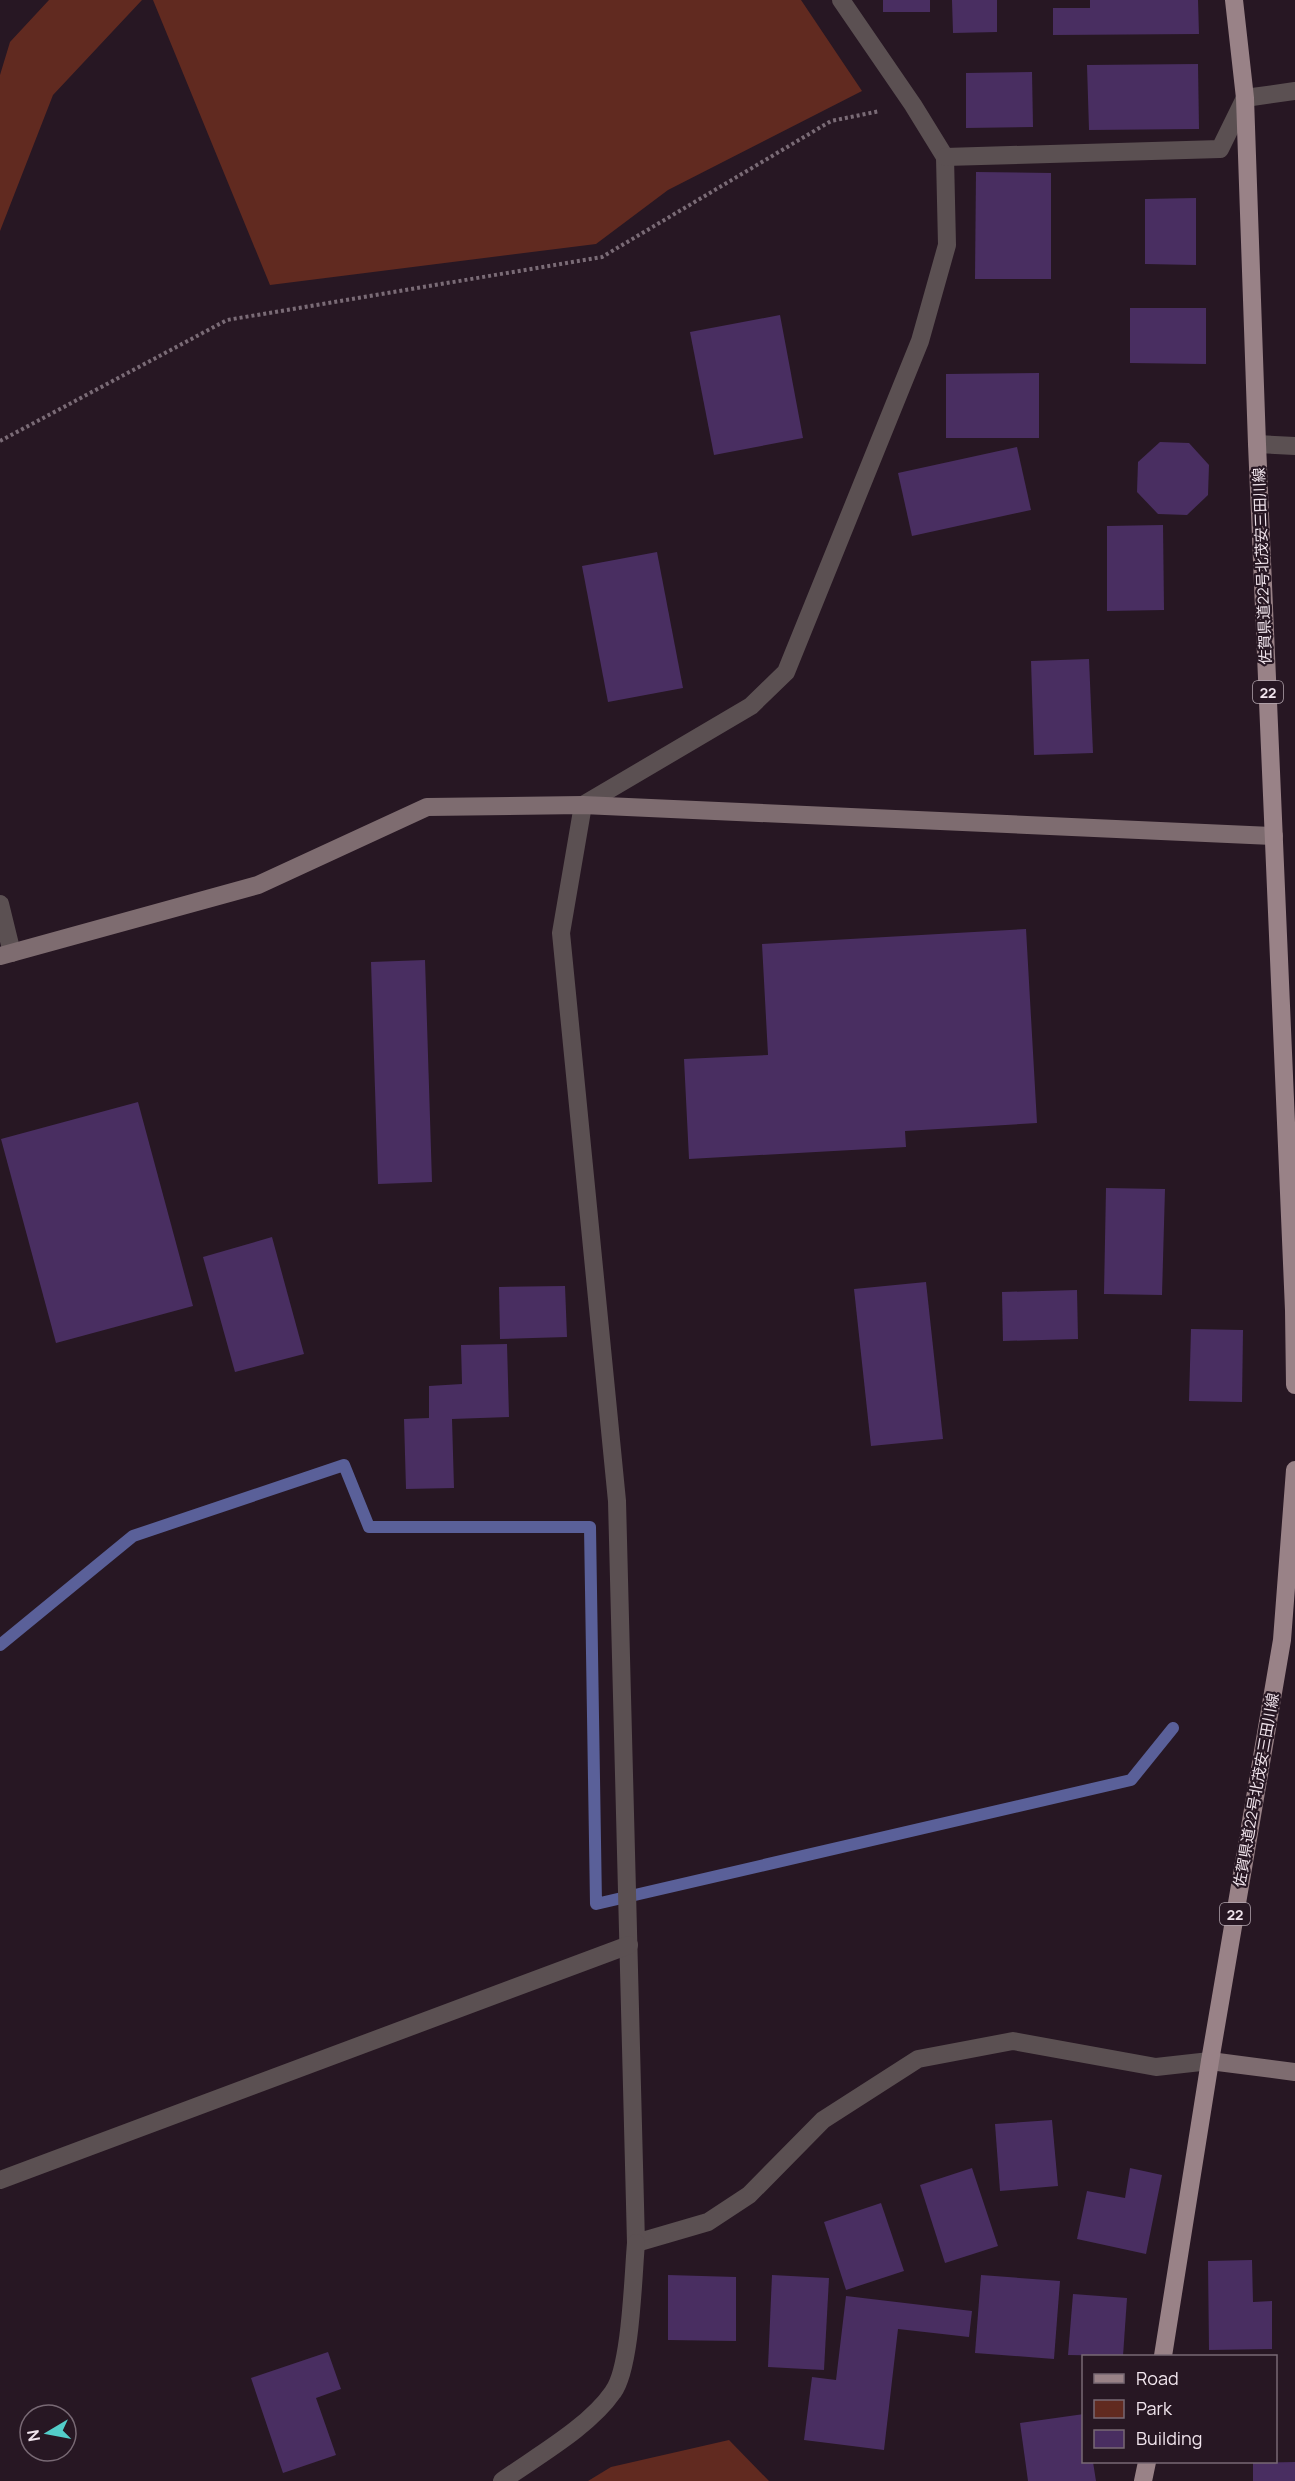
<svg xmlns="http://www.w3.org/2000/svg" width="1295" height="2481" viewBox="0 0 1295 2481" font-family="Manrope,'Noto Sans JP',sans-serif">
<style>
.green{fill:#612a20}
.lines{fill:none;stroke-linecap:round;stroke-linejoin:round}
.stream{stroke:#5a6099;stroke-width:12}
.building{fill:#492e61}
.path{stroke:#7a6b76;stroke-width:4;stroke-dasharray:3 3;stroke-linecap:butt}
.street{stroke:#5b5052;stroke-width:18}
.secondary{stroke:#7e6c70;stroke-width:18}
.primary{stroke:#998287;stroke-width:18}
.labels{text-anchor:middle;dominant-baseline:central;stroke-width:4.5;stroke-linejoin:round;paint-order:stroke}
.shield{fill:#271723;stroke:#b4a7b0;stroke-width:1.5}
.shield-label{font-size:14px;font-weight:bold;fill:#f1e5ed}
.street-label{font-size:15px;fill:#f1e5ed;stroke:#271723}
</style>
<rect width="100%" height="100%" fill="#271723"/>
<g class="green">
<path d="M49 0H142L53 95 0 231V75L10 42Z"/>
<path d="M153 0H801L862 91 668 190 596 244 270 285Z"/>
<path d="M729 2440 769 2481H588L611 2467Z"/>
</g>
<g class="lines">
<path class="stream" d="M0 1645 133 1536 344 1465 369 1527H590L596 1904 1131 1780 1173 1728"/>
</g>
<g class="building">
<rect x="883" y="0" width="47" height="12"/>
<path d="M952 0H997V32L953 33Z"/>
<path d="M1090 0H1198L1199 34 1053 35V8H1090Z"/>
<path d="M1198 64 1199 129 1089 130 1087 65Z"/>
<path d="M1032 72 1033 127 966 128V73Z"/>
<path d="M976 172 1051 173V279H975Z"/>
<path d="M1196 198V265L1145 264V199Z"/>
<path d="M1130 308H1206V364L1130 363Z"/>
<path d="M780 315 803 438 714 455 690 332Z"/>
<path d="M1039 373V438H946V374Z"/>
<path d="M1160 442 1189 443 1209 465 1208 495 1187 515 1158 514 1137 492 1138 462Z"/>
<path d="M1017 447 1031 510 912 536 898 473Z"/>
<path d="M1163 525 1164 610 1107 611V526Z"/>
<path d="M657 552 683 688 608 702 582 566Z"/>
<path d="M1089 659 1093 753 1034 755 1031 661Z"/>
<path d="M1026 929 1037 1123 905 1131 906 1147 689 1159 684 1059 768 1055 762 944Z"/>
<path d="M425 960 432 1182 378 1184 371 962Z"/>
<path d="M138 1102 193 1306 56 1343 1 1139Z"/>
<path d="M1106 1188 1165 1189 1162 1295 1104 1294Z"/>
<path d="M272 1237 304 1354 235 1372 203 1257Z"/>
<path d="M926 1282 943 1439 871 1446 854 1289Z"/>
<path d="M565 1286 567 1337 500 1339 499 1287Z"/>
<path d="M1077 1290 1078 1339 1003 1341 1002 1292Z"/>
<path d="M1191 1329 1243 1330 1242 1402 1189 1401Z"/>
<path d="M507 1344 509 1417 452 1419 454 1488 406 1489 404 1419 429 1418V1386L462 1384 461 1345Z"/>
<path d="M1052 2120 1058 2186 1000 2191 995 2124Z"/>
<path d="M972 2168 998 2246 945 2263 920 2185Z"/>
<path d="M1130 2168 1162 2175 1146 2254 1077 2239 1087 2191 1125 2198Z"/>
<path d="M881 2203 904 2271 846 2290 824 2222Z"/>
<path d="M1252 2260 1253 2302 1272 2301V2349L1209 2350 1208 2261Z"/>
<path d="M668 2275 736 2277V2341L668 2340Z"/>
<path d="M772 2275 829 2278 824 2370 768 2367Z"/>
<path d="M981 2275 1060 2281 1054 2359 975 2353Z"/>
<path d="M1073 2294 1127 2298 1123 2356 1068 2355Z"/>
<path d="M846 2296 972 2311 969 2337 898 2329 884 2450 804 2440 812 2377 836 2380Z"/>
<path d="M328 2352 341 2389 316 2398 336 2455 283 2473 251 2378Z"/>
<path d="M1084 2414V2462H1093L1096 2481H1028L1020 2423Z"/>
<path d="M1295 2462V2481H1253V2463Z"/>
</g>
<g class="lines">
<path class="path" d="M0 441 227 320 602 257 831 121 880 111"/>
<g class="street">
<path d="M841 0 913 105 945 157 947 245 920 341 786 672 751 706 583 805 561 933 617 1501 636 2243 708 2222 749 2195 823 2120 918 2059 1013 2041 1156 2067 1210 2061"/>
<path d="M945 157 1220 149 1245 98 1295 91"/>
<path d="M1257 444 1295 446"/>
<path d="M0 904 12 953"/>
<path d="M0 2180 629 1945"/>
<path d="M502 2481C537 2456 589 2427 613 2392 631 2368 633 2276 636 2243"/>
</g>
<g class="secondary">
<path d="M0 956 258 885 427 807 583 805 1274 836"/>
<path d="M1210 2061 1295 2072"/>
</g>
<g class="primary">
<path d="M1234 0 1245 98 1257 444 1294 1310 1295 1385"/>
<path d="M1163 2356 1210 2061 1282 1640 1295 1470"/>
<path d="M1143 2481 1147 2462"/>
</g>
</g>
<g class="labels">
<g class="shield">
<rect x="1253" y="681" width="30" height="22" rx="4.5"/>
<rect x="1220" y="1903" width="30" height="22" rx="4.5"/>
</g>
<g class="shield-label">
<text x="1268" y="692">22</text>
<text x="1235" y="1914">22</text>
</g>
<g class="street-label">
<text transform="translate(1262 566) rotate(-92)">佐賀県道22号北茂安三田川線</text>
<text transform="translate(1256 1790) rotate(-80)">佐賀県道22号北茂安三田川線</text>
</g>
</g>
<rect x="1082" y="2355" width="195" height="108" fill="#271723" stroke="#786974" stroke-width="1.5"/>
<rect x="1094" y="2374" width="30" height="9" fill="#998287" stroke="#786974" stroke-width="1.5"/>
<text x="1136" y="2385" font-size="18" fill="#f1e5ed">Road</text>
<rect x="1094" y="2400" width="30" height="18" fill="#612a20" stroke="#786974" stroke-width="1.5"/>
<text x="1136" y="2415" font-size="18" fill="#f1e5ed">Park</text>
<rect x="1094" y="2430" width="30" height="18" fill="#492e61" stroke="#786974" stroke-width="1.5"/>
<text x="1136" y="2445" font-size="18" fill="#f1e5ed">Building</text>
<g transform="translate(48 2433) rotate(260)"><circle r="28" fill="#271723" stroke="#786974" stroke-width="1.5"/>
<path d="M0-4.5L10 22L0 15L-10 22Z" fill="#53cdc9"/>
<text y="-9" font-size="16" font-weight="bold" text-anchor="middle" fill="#f1e5ed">N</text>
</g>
</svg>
